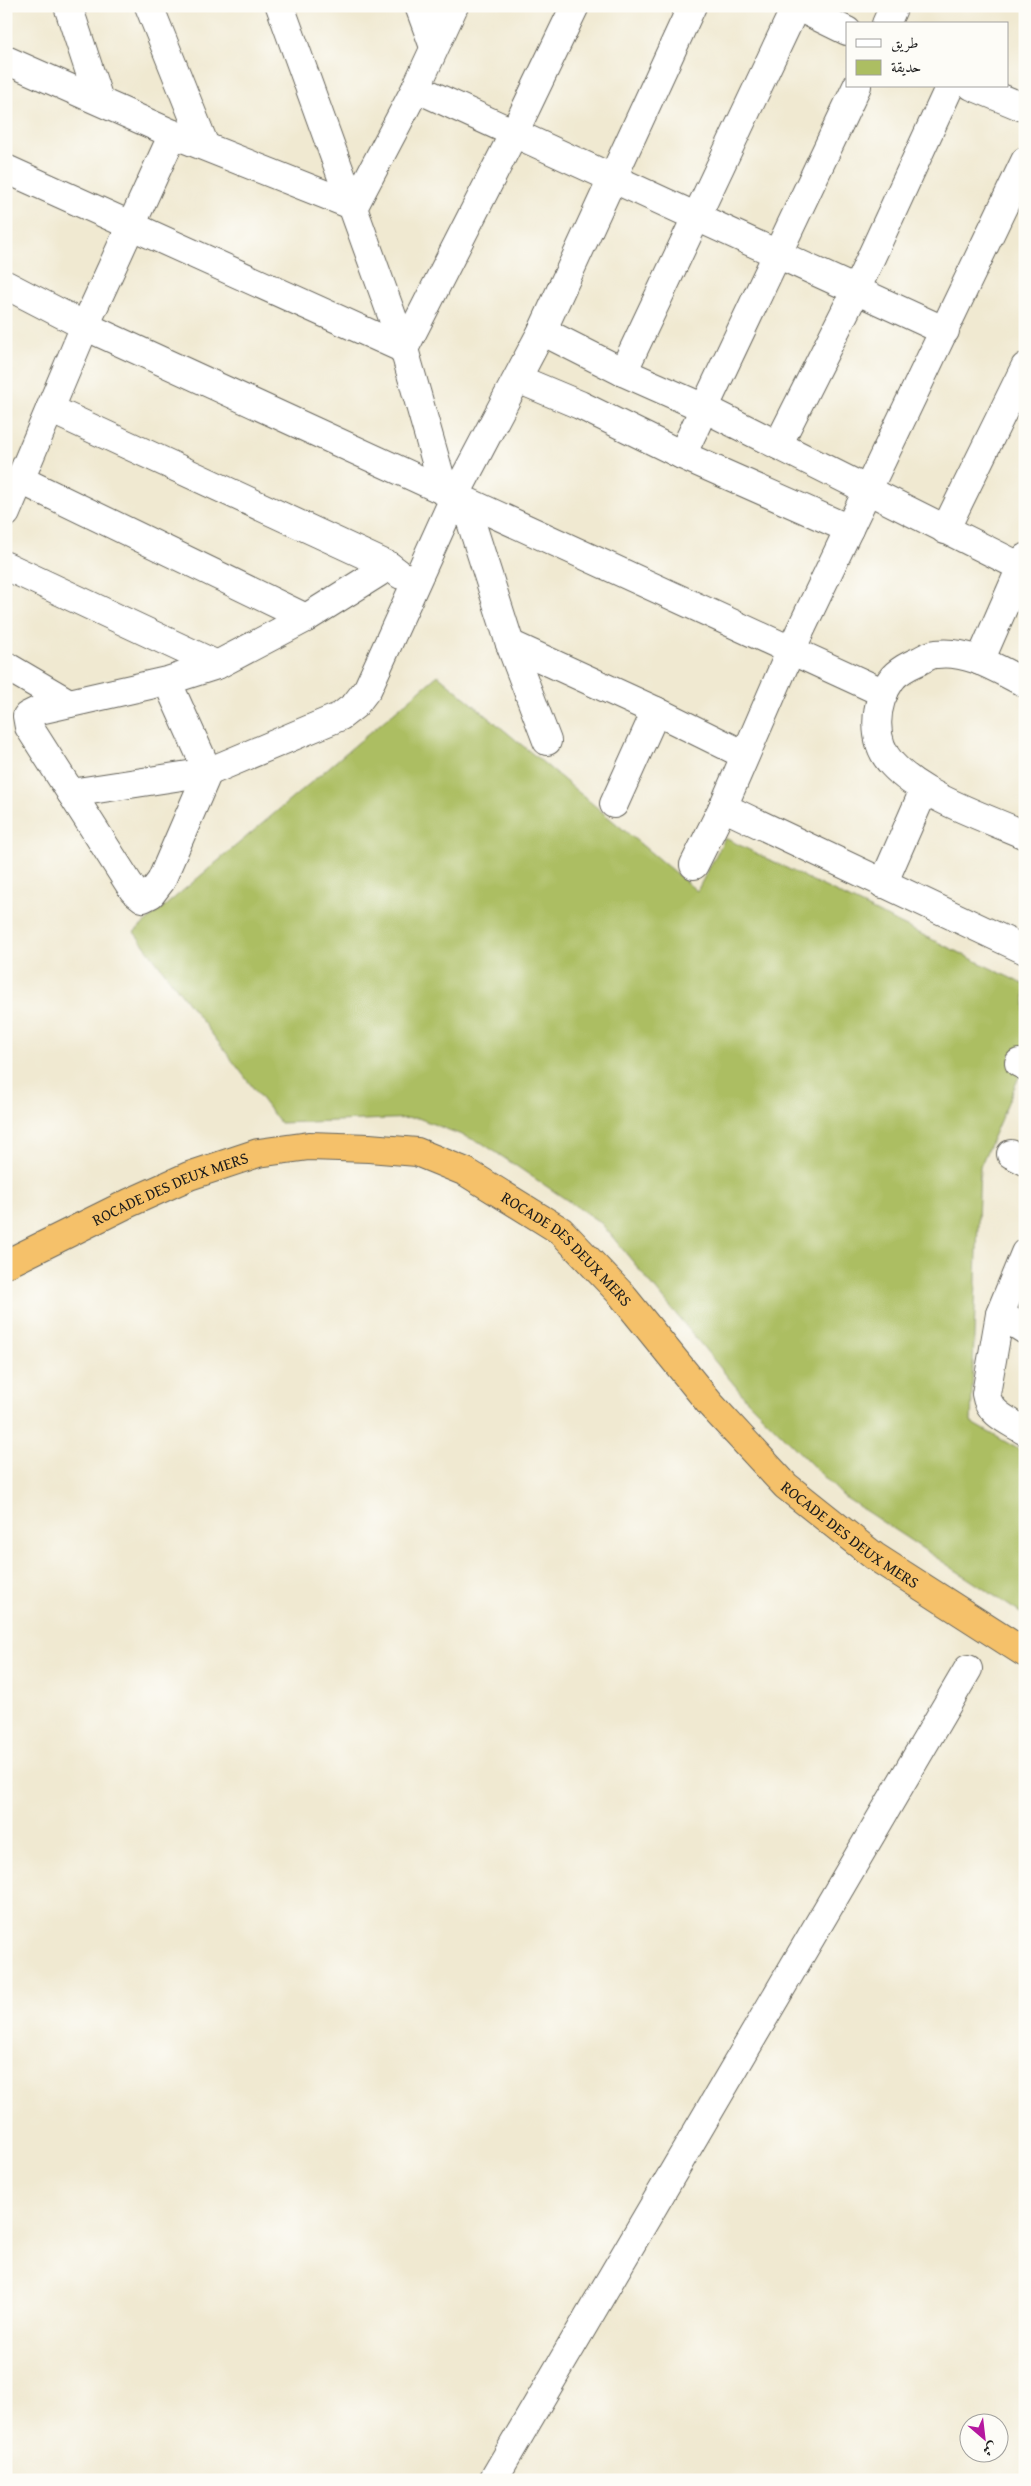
<svg xmlns="http://www.w3.org/2000/svg" width="1031" height="2486" viewBox="0 0 1031 2486" font-family="'Gentium Book Plus',Amiri,serif">
<style>
.green{fill:#acbe62;stroke:#646d3f}
.lines{fill:none;stroke-linecap:round;stroke-linejoin:round}
.minor-casing{stroke:#66645b;stroke-width:30}
.highway-casing{stroke:#66645b;stroke-width:30}
.minor{stroke:#fff;stroke-width:28}
.highway{stroke:#f5c16b;stroke-width:28}
.labels{text-anchor:middle;dominant-baseline:central;stroke-width:4.5;stroke-linejoin:round;paint-order:stroke}
.street-label{font-size:16px;fill:#1c1c1c;stroke:#fdfcf7}
</style>
<rect width="100%" height="100%" fill="#fdfcf7"/>
<filter id="ink" filterUnits="userSpaceOnUse"><feTurbulence type="fractalNoise" baseFrequency=".02" numOctaves="2"/><feDisplacementMap in="SourceGraphic" scale="10" xChannelSelector="R" yChannelSelector="G"/><feConvolveMatrix kernelMatrix="1 2 1 2 8 2 1 2 1" color-interpolation-filters="sRGB"/></filter>
<filter id="wash" filterUnits="userSpaceOnUse"><feTurbulence type="fractalNoise" baseFrequency=".0096" numOctaves="4" result="noise"/><feDisplacementMap in="SourceGraphic" scale="20" xChannelSelector="R" yChannelSelector="G"/><feGaussianBlur stdDeviation="1.12" result="paint"/><feColorMatrix in="noise" values="0 0 0 0 0 0 0 0 0 0 0 0 0 0 0 0 0 1.4 0 .05"/><feComposite in="paint" operator="in"/></filter>
<g filter="url(#wash)">
<rect width="100%" height="100%" fill="#f0e9d1"/>
<path class="green" d="M438 675 697 891 725 838 1025 985V1063L980 1167 971 1422 1025 1453V1616L843 1496 746 1399 601 1223 482 1143 418 1118 280 1123 134 932Z"/>
</g>
<g filter="url(#ink)">
<g class="lines">
<g class="minor-casing">
<g id="minor">
<path d="M68 6 99 100"/>
<path d="M149 6 205 146"/>
<path d="M280 6 404 349 444 490"/>
<path d="M419 6 434 47"/>
<path d="M796 6 847 31"/>
<path d="M886 24 894 6"/>
<path d="M6 60 173 134 354 206 416 88 454 6"/>
<path d="M972 86 1025 108"/>
<path d="M416 88 945 331"/>
<path d="M6 169 404 349 514 133 575 6"/>
<path d="M6 285 85 326 884 693"/>
<path d="M542 331 623 372 704 408 1025 569"/>
<path d="M623 372 796 6"/>
<path d="M518 379 580 405 682 455 857 86"/>
<path d="M50 409 389 566 401 575"/>
<path d="M778 445 856 290 950 86"/>
<path d="M682 455 849 529"/>
<path d="M21 480 306 618"/>
<path d="M464 500 510 644 547 741"/>
<path d="M6 513 85 326 173 134"/>
<path d="M945 530 1025 367"/>
<path d="M6 566 217 665"/>
<path d="M510 644 656 711 745 755"/>
<path d="M980 661 1025 558"/>
<path d="M6 666 69 703"/>
<path d="M167 681 208 772 161 881 151 894 143 898 133 890 29 727 27 716 39 710 167 681 217 665 306 618 389 566"/>
<path d="M1025 683C997 669 969 650 936 654 931 654 925 658 919 661 910 665 897 671 891 680 874 704 871 741 892 764 922 797 984 817 1025 835"/>
<path d="M71 793 208 772 341 716 355 705 368 688 455 496 542 331 692 6"/>
<path d="M614 804 656 711"/>
<path d="M723 807 1025 950"/>
<path d="M694 865 723 807 791 650 1025 161"/>
<path d="M883 884 924 790"/>
<path d="M1019 1063 1025 1066"/>
<path d="M1011 1154 1025 1161"/>
<path d="M1025 1253 1000 1314 986 1394C989 1414 1009 1421 1025 1431"/>
<path d="M1000 1314 1025 1330"/>
<path d="M493 2480 968 1669"/>
</g>
</g>
<g class="highway-casing">
<g id="highway">
<path id="s1" d="M6 1264 129 1203 189 1176 258 1153 309 1146 369 1148 417 1152 466 1172 561 1231 621 1294 711 1405 786 1486 874 1556 1025 1653"/>
</g>
</g>
<use href="#minor" class="minor"/>
<use href="#highway" class="highway"/>
</g>
</g>
<g class="labels">
<g class="street-label">
<text stroke="none"><textPath href="#s1" startOffset="181">ROCADE DES DEUX MERS</textPath></text>
<text stroke="none"><textPath href="#s1" startOffset="616">ROCADE DES DEUX MERS</textPath></text>
<text stroke="none"><textPath href="#s1" startOffset="1021">ROCADE DES DEUX MERS</textPath></text>
</g>
</g>
<rect width="1031" height="2486" fill="none" stroke="#fdfcf7" stroke-width="25"/>
<rect x="846" y="22" width="162" height="65" fill="#fdfcf7" stroke="#a3a29f"/>
<rect x="856" y="39" width="25" height="8" fill="#ffffff" stroke="#a3a29f"/>
<text x="891" y="48" font-size="15" fill="#1c1c1c">طريق</text>
<rect x="856" y="60" width="25" height="15" fill="#acbe62" stroke="#a3a29f"/>
<text x="891" y="72" font-size="15" fill="#1c1c1c">حديقة</text>
<g transform="translate(984 2438) rotate(152)"><circle r="24" fill="#fdfcf7" stroke="#a3a29f"/>
<path d="M0-4L9 19L0 12L-9 19Z" fill="#b5179e"/>
<text y="-8" font-size="14" font-weight="bold" text-anchor="middle" fill="#1c1c1c">ش</text>
</g>
</svg>
